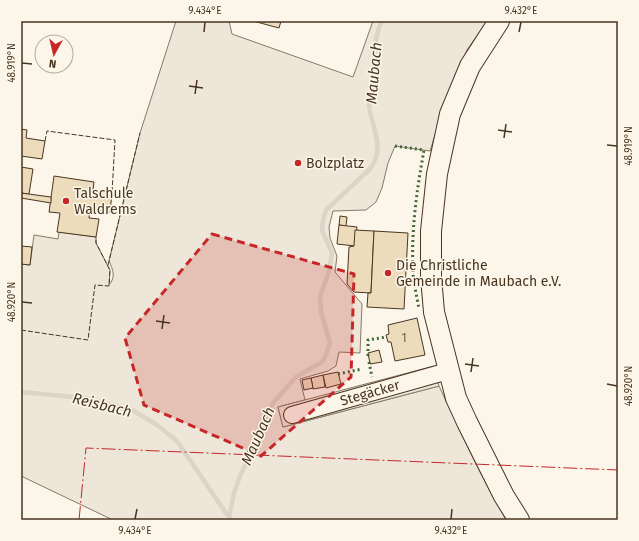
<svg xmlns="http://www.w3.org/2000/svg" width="639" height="541" viewBox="0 0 639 541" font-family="'Fira Sans',sans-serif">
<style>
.green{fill:#ede6d9;stroke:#887966}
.parking{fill:#ede7d9;stroke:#887966}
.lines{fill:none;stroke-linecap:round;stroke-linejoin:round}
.stream{stroke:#dcd4c6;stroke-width:4.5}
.building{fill:#ecdcbc;stroke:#4a3520}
.minor-casing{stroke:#4a3520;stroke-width:18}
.major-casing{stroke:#4a3520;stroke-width:22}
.minor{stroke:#fbf6e9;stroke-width:16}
.major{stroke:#fbf6e9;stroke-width:20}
.hedge{stroke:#436837;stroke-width:3;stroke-dasharray:2 3;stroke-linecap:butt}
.fence{stroke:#4a3520;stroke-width:1;stroke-dasharray:5 2;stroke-linecap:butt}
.power{stroke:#c62828;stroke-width:1;stroke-dasharray:14 3 2 3;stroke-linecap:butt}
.marked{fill:#c62828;fill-opacity:0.2;stroke:#c62828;stroke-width:3;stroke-dasharray:8 5;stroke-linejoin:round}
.ticks{fill:none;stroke:#4a3520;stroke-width:1.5}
.poi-dot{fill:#c62828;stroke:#fbf6e9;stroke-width:1.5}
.labels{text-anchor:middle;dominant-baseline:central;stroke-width:3;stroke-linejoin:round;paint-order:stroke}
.number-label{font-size:12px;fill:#725f47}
.poi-label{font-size:14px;fill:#4a3520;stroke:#fbf6e9;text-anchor:start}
.street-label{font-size:14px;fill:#4a3520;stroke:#fbf6e9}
.water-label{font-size:15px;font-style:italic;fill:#4a3520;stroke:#fbf6e9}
.neatline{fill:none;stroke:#4a3520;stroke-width:1.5}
.ticks-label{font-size:10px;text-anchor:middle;fill:#4a3520}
</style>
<rect width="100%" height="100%" fill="#fbf6e9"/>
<path class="green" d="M176 21H229L232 34 353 77 373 21H487L467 50 448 93 430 151 395 146 388 163 382 188 376 202 366 210 333 211 329 227 330 238 337 256 335 272 362 304 360 353 339 352 336 366 328 371 300 379 305 400 278 407 283 427 439 386C460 431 481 477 506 520H113L21 476V264L30 265 34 235 58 239 59 232 96 237V243L110 270 109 285C116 277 113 270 109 261L140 133Z"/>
<path class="parking" d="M434 366 439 386 283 427 278 407Z"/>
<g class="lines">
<g class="stream">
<path d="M21 392 85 398 134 411 157 425 177 441 230 519"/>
<path d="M229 518 234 493 240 476 253 448 262 423 273 403 296 377 322 362 325 357 330 343 321 312 320 297 329 271 332 253 322 230 323 220 326 210 370 169C386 148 372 128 369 106 369 100 372 92 373 85 375 64 372 40 382 21"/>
</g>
</g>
<g class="building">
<path d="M253 21H281L279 28Z"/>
<path d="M21 129 27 130 26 138 45 141 42 159 21 156Z"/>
<path d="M21 167 33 169 29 194 21 193Z"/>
<path d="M54 176 94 182 93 190 112 193 110 212 90 210 89 218 99 219 96 237 57 232 60 213 49 212Z"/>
<path d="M21 193 51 197V203L21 198Z"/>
<path d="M340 216 347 217 346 226 339 225Z"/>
<path d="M339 225 357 227 355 246 337 244Z"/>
<path d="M355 230 374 231 371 293 354 292 347 284 349 247 354 246Z"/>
<path d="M374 231 408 233 404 309 367 307 368 293H371Z"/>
<path d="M21 246 32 247 30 265 21 264Z"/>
<path d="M417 318 425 355 395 361 391 342H388L386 335 389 334 388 325Z"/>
<path d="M379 350 382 362 370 364 368 353Z"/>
<path d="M338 372 341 384 326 388 323 375Z"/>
<path d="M323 375 325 387 313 389 311 378Z"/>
<path d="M311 378 313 388 304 390 302 380Z"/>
</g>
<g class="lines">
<g class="minor-casing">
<path id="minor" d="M292 415 448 371"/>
</g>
<g class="major-casing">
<path id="major" d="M499 21 470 66 450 114 437 174 431 231V277L434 312 456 398 467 422 504 496 519 520"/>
</g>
<use href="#minor" class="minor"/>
<use href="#major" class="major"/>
<g class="hedge">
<path d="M395 146 424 150C417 189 411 230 413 270 413 281 417 297 419 309"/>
<path d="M368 356V340L386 337"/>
<path d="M369 362 372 377"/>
<path d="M338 374 362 369"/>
</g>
<g class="fence">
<path d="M45 141 47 131 115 140 112 193"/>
<path d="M108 265 140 133"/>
<path d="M21 330 88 340 95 285 109 286 110 270 96 243V237"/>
</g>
<path class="power" d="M79 520 86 448 618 470"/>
</g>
<path class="marked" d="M212 234 354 274 351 377 261 456 144 405 125 338Z"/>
<path class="ticks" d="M204 32 205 22M519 32 521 22M22 63 32 64M189 86 203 88M195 94 197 80M498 130 512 132M504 138 506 124M607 145 617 146M22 302 32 303M156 321 170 323M162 329 164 315M465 364 479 366M471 372 473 358M607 384 617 386M135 519 137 509M451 519 452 509"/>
<g class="poi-dot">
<circle cx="298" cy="163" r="4"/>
<circle cx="66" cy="201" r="4"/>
<circle cx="388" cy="273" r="4"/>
</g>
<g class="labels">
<g class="number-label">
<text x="404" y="338">1</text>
</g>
<g class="poi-label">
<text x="306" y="163">Bolzplatz</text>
<text x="74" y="193">Talschule<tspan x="74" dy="16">Waldrems</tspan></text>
<text x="396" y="265">Die Christliche<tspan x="396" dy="16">Gemeinde in Maubach e.V.</tspan></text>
</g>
<g class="street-label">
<text transform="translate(370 393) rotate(-16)">Stegäcker</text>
</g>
<g class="water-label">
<text transform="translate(374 73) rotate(-85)">Maubach</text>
<text transform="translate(102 405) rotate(14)">Reisbach</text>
<text transform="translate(258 436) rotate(-66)">Maubach</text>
</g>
</g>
<rect width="639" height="541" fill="none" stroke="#fbf6e9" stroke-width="44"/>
<g transform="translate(54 54) rotate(188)"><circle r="19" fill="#fbf6e9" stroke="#b4a999"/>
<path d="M0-3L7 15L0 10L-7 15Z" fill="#c62828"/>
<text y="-6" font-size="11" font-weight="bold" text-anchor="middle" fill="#4a3520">N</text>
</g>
<rect x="22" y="22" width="595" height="497" class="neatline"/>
<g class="ticks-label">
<text x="205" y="14">9.434°E</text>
<text x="521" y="14">9.432°E</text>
<text transform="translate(11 63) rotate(-90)" y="4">48.919°N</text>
<text transform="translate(628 146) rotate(-90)" y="4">48.919°N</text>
<text transform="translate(11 302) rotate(-90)" y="4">48.920°N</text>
<text transform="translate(628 386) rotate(-90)" y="4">48.920°N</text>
<text x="135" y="534">9.434°E</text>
<text x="451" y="534">9.432°E</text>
</g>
</svg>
